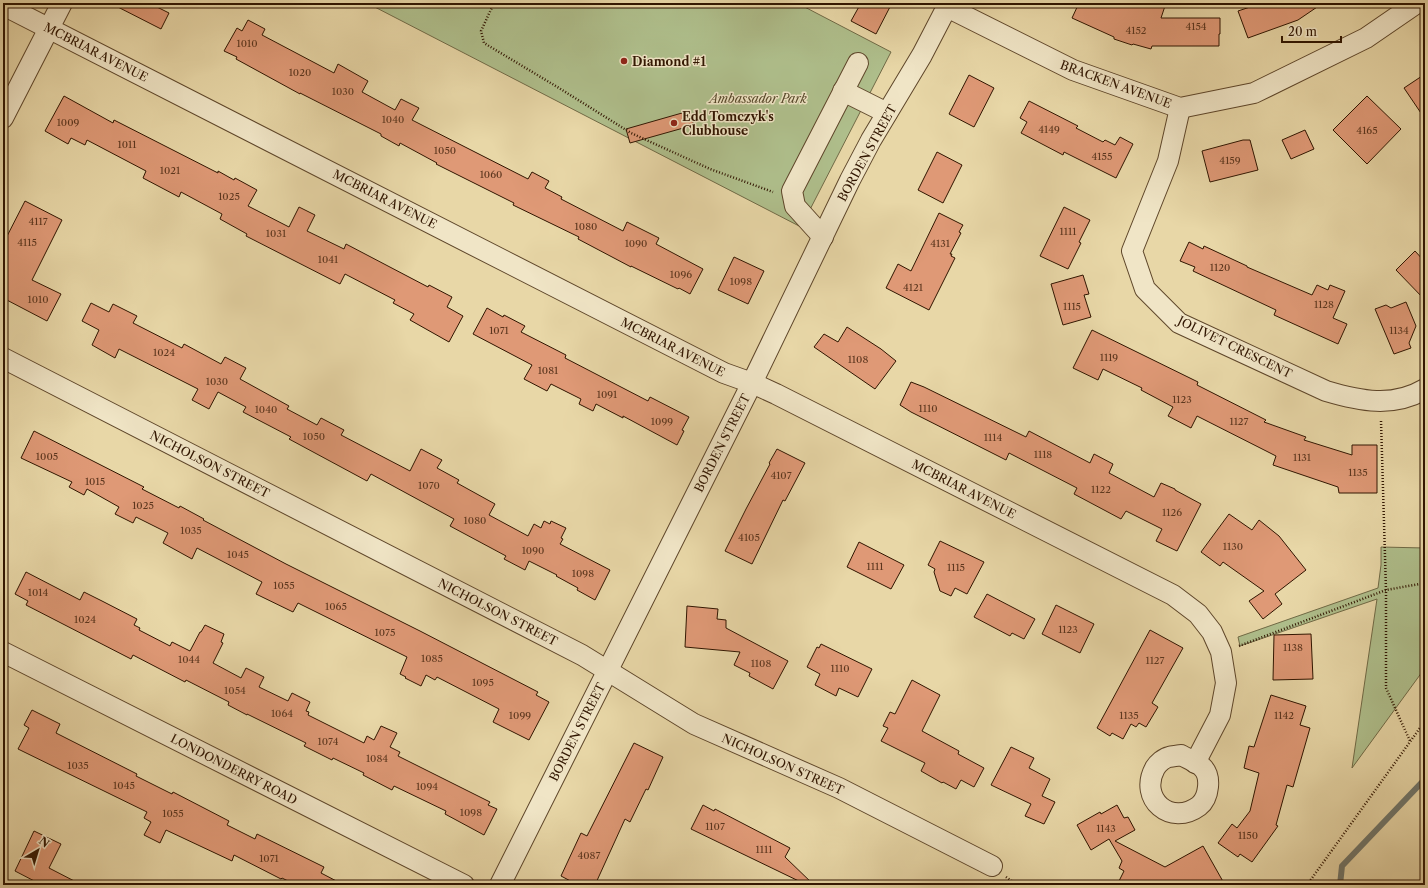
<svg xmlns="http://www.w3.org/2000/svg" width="1428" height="888" viewBox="0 0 1428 888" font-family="'Libre Caslon Text',serif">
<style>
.green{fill:#afbf8c;stroke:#706a46}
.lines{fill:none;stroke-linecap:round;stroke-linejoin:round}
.stream{stroke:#70766b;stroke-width:6}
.building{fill:#df9976;stroke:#301500}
.minor-casing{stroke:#5e462a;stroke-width:22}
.path{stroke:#301500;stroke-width:2.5;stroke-dasharray:1 2;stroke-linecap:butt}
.minor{stroke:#f0e5c6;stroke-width:20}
.poi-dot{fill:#8f2418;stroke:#f0e5c6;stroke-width:1.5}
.labels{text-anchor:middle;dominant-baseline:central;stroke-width:3;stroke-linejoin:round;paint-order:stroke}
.number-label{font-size:10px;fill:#5c361e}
.street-label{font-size:12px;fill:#301500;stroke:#f0e5c6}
.poi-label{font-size:12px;font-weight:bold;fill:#301500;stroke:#f0e5c6;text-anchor:start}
.park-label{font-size:12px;font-style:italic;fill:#56482a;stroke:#f0e5c6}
</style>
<rect width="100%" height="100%" fill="#e8d7a7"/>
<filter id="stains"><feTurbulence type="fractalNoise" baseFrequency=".005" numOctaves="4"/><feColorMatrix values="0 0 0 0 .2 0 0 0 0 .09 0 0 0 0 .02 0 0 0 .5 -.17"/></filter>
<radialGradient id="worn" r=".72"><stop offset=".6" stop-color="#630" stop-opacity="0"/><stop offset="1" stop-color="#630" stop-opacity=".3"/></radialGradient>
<g class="green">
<path d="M367 3H797L891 52 801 227Z"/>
<path d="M1381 547 1425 548V668L1352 768 1377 599 1240 646 1238 637 1378 588 1381 565Z"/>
</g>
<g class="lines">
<path class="stream" d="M1340 885 1342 866 1425 779"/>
</g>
<g class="building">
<path d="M110 3H149L169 13 161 29Z"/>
<path d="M861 3H892L876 34 851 21Z"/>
<path d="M1079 3H1166L1161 18H1220V34H1219V46H1152L1151 49 1133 44 1132 45 1114 39V37L1072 18Z"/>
<path d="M1262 3H1323L1298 20 1248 38 1238 11Z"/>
<path d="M248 20 265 29 262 35 334 73 338 64 368 81 362 92 395 110 401 99 419 108 412 120 528 179 532 172 549 181 545 188 562 197 561 199 623 231 627 222 659 238 656 244 703 269 690 294 679 288 678 289 631 266V267L578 239 579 237 513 205 514 203 436 164 437 163 400 143 399 146 381 136V134L300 93V94L236 59 237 57 224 51 237 28 242 31Z"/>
<path d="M1425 74V119L1404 88Z"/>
<path d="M969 75 994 88 974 127 949 114Z"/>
<path d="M64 96 113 123 114 120 218 173V171L234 180 235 178 257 190 248 206 289 227 299 207 315 215 307 231 344 249 346 244 428 287 429 285 452 297 447 307 463 316 449 342 410 320 414 314 393 303 395 300 345 274 340 284 246 236 247 234 220 219 222 214 181 192 179 197 143 178 146 171 87 140 85 145 71 138 68 144 45 131Z"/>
<path d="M1367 96 1401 129 1367 164 1333 130Z"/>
<path d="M1029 101 1078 126 1076 128 1103 142 1105 140 1115 145 1120 137 1133 144 1116 178 1064 152 1063 155 1021 133 1027 122 1020 118Z"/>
<path d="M689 111 694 125 630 143 626 129Z"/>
<path d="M1305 130 1314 149 1291 159 1282 140Z"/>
<path d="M1243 140H1250L1258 170 1210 182 1202 151Z"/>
<path d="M937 152 962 165 943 203 918 190Z"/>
<path d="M25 201 62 220 32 280 61 294 47 321 3 298V244Z"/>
<path d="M1064 207 1090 220 1079 242 1081 243 1068 269 1040 256Z"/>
<path d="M939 213 963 225 959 232 961 233 950 254H952L951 256 955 258 929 310 886 288 898 264 911 271Z"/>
<path d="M1189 242 1203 249 1204 246 1247 266V267L1312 295 1317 285 1328 290 1330 285 1345 291 1333 318 1347 324 1338 344 1274 315 1276 310 1193 271 1195 267 1180 261Z"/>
<path d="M1415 251 1425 262V300L1396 270Z"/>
<path d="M734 257 764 271 748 304 718 290Z"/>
<path d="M1083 275 1089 294 1084 295 1091 317 1063 325 1051 284Z"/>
<path d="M1406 302 1416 326 1409 343 1411 348 1394 354 1375 309 1386 305 1391 308Z"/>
<path d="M91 303 109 312 113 304 137 316 133 323 182 348 184 344 221 364 225 357 246 368 240 379 289 406 287 409 317 425 321 418 344 430 341 435 410 471 421 449 442 460 437 468 459 480 457 483 495 504 489 515 528 536 534 524 541 528 544 521 550 524 551 521 566 528 561 538 563 539 560 544 610 570 595 600 577 590 578 588 556 576 557 575 529 561 525 570 504 559 506 556 450 526 454 519 371 474 367 481 289 439 291 437 243 412 246 407 218 392 209 409 192 400 198 389 119 349 115 358 92 345 99 330 82 321Z"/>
<path d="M487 308 503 317 504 315 525 326 521 332 566 355 565 358 648 401 650 397 689 417 682 430 684 431 677 445 623 416V418L596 404 593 411 579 404 581 399 551 384 547 391 524 379 532 365 473 334Z"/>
<path d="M847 327 881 349 896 361 875 389 814 347 824 334 838 342Z"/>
<path d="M1092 330 1198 382 1197 385 1266 420 1264 422 1306 437 1304 440 1352 455V445H1377V493H1339L1338 487 1273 465 1276 456 1197 416 1191 428 1168 416 1173 407 1141 390 1142 388 1103 369 1098 380 1073 368Z"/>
<path d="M911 382 924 387 1026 437 1029 431 1090 463 1094 454 1113 464 1109 473 1154 497 1161 483 1175 489V490L1201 504 1177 551 1156 541 1162 529 1126 511 1121 519 1074 494 1077 488 1009 453 1006 460 911 412 900 405Z"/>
<path d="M34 431 144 487 142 489 179 508 180 506 204 519 203 520 286 564 420 631 538 692 536 695 549 702 529 740 493 722 499 709 437 677 435 680 426 675 421 686 405 678 406 677 400 674 407 657 298 603 293 612 256 594 262 582 197 548 192 559 163 543 168 533 136 517 133 523 115 514 119 507 87 489 84 495 69 487 72 482 21 458Z"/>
<path d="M777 449 805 463 785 501 783 500 752 564 725 551 746 509 770 464 769 463Z"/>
<path d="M1229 514 1252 530 1259 520 1279 536 1306 570 1275 594 1282 604 1263 619 1249 601 1264 591 1223 562 1220 566 1201 552Z"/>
<path d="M940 541 984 562 967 594 955 588 951 596 940 591 934 572 935 569 928 565Z"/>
<path d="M859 542 904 565 891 589 847 567Z"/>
<path d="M26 572 80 600 84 592 102 601 137 619 134 625 140 628 139 630 170 646 172 642 190 651 200 632H201L205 625 224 634 221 642 223 643 213 663 241 678 246 668 264 677 259 687 288 701 292 693 310 702 306 711 309 712 308 715 364 743 367 736 374 740 381 726 397 733 390 747 400 752 398 756 490 802 488 805 497 809 484 835 445 814 446 811 394 786 392 790 363 775 364 773 333 758 332 760 304 746 306 743 247 714V715L228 705 229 702 186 680 185 682 133 655 131 659 26 605 28 601 15 594Z"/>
<path d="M987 594 1035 619 1024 639 1012 633 1010 636 974 617Z"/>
<path d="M1056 605 1094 624 1080 653 1042 634Z"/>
<path d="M687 606 718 609 717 619 726 620V628L788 661 773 689 749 676 750 673 734 665 740 652 685 647Z"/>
<path d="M1150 630 1183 648 1152 703 1158 707 1146 727 1139 723 1136 727 1131 724 1123 739 1112 733 1110 736 1097 728Z"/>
<path d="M1311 634 1313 679 1273 680 1274 635Z"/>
<path d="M821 644 872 669 858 697 839 688 836 696 815 685 820 674 807 667 817 647 819 648Z"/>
<path d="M912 680 940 695 922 731 959 751 958 754 984 768 974 787 961 780 956 789 943 782 942 783 921 771 925 763 881 741 888 728 883 726 890 712 895 714Z"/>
<path d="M1271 695 1306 706 1300 725 1310 728 1293 787 1287 785 1276 825 1278 826 1252 862 1240 854 1238 857 1218 843 1232 824 1237 828 1250 811 1259 773 1244 768 1249 746 1254 747Z"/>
<path d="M32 710 60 724 56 733 137 774 136 776 172 794 173 792 202 807 229 821 227 825 255 839 257 834 324 867 321 873 344 885H296L282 878 281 879 234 855 232 861 166 830 160 843 144 835 151 822 144 818 147 812 18 749 29 728 24 725Z"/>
<path d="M634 743 663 757 648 790 646 789 630 822 625 819 595 885H578L561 876 581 833 587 836Z"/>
<path d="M1011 747 1034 758 1029 768 1050 779 1042 796 1055 802 1044 824 1025 816 1031 804 991 785Z"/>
<path d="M703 805 714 811 715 809 790 848 785 857 814 885H807L691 829Z"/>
<path d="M1117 805 1124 818 1128 817 1135 830 1115 841 1165 867 1203 846 1225 885H1117L1124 871 1119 868 1122 861 1109 839 1091 850 1077 825 1100 812 1101 814Z"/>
<path d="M34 831 61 844 49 868 82 885H42L15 871Z"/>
</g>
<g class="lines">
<g class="minor-casing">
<g id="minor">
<path d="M3 5 724 373 752 383 776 394 1173 595 1198 614 1212 632 1221 652 1226 683 1220 715 1195 763"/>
<path d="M947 7 1073 70 1180 108 1254 93 1366 38 1417 3"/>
<path d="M843 91 887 113"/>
<path d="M1180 108 1168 161 1132 251 1145 289 1179 323 1326 391C1360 401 1393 408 1425 389"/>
<path d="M3 118 62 3"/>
<path d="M823 237 795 206 792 191 858 63"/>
<path d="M3 358 582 655 694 724 839 788 992 866"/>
<path d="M3 652 464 885"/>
<path d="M1181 755C1188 759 1197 762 1202 767 1212 776 1209 798 1199 806 1171 827 1138 799 1155 768 1158 763 1164 758 1169 757 1173 756 1177 756 1181 755Z"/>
<path d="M500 885 752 383 850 180 871 140 922 55 949 3"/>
</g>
</g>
<g class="path">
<path d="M494 3 481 31 484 43 559 88 631 133 710 169 773 192"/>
<path d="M1381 421 1386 590V688L1410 741"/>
<path d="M1239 646 1386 590 1425 583"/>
<path d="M1006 877 1017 885"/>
<path d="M1307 885 1425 721"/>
</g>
<use href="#minor" class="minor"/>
</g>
<g class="poi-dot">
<circle cx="624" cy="61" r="4"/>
<circle cx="674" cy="123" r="4"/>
</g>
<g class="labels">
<g class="number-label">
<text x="1196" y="26">4154</text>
<text x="1136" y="30">4152</text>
<text x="247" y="43">1010</text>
<text x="300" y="72">1020</text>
<text x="343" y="91">1030</text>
<text x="393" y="119">1040</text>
<text x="68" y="122">1009</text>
<text x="1049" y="129">4149</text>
<text x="1367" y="130">4165</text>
<text x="127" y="144">1011</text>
<text x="445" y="150">1050</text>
<text x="1102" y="156">4155</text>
<text x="1230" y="160">4159</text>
<text x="170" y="170">1021</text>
<text x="491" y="174">1060</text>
<text x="229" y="196">1025</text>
<text x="38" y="221">4117</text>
<text x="586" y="226">1080</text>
<text x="1068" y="231">1111</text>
<text x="276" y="233">1031</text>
<text x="27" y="242">4115</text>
<text x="636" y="243">1090</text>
<text x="940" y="243">4131</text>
<text x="328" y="259">1041</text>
<text x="1220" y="267">1120</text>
<text x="681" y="274">1096</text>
<text x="741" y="281">1098</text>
<text x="913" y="287">4121</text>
<text x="38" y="299">1010</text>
<text x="1324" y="304">1128</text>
<text x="1072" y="306">1115</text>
<text x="499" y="330">1071</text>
<text x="1399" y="330">1134</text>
<text x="164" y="352">1024</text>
<text x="1109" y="357">1119</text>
<text x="858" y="359">1108</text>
<text x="548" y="370">1081</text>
<text x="217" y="381">1030</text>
<text x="607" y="394">1091</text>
<text x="1182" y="399">1123</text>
<text x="928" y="408">1110</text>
<text x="266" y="409">1040</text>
<text x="662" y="421">1099</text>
<text x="1239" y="421">1127</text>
<text x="314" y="436">1050</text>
<text x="993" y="437">1114</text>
<text x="1043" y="454">1118</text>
<text x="47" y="456">1005</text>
<text x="1302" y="457">1131</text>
<text x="1358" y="472">1135</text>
<text x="781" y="475">4107</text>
<text x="95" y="481">1015</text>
<text x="429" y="485">1070</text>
<text x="1101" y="489">1122</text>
<text x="143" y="505">1025</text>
<text x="1172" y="512">1126</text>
<text x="475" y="520">1080</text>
<text x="191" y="530">1035</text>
<text x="749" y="537">4105</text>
<text x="1233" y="546">1130</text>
<text x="533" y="550">1090</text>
<text x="238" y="554">1045</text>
<text x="875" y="566">1111</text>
<text x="956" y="567">1115</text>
<text x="583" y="573">1098</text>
<text x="284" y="585">1055</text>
<text x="38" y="592">1014</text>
<text x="336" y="606">1065</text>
<text x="85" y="619">1024</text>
<text x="1068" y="629">1123</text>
<text x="385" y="632">1075</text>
<text x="1293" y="647">1138</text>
<text x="432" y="658">1085</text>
<text x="189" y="659">1044</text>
<text x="1155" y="660">1127</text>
<text x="761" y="663">1108</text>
<text x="840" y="668">1110</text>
<text x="483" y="682">1095</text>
<text x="235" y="690">1054</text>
<text x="282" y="713">1064</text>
<text x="520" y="715">1099</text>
<text x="1129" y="715">1135</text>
<text x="1284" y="715">1142</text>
<text x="328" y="741">1074</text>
<text x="377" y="758">1084</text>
<text x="78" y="765">1035</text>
<text x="124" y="785">1045</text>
<text x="427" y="786">1094</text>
<text x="471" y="812">1098</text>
<text x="173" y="813">1055</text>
<text x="715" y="826">1107</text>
<text x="1106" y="828">1143</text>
<text x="1248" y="835">1150</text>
<text x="764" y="849">1111</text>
<text x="589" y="855">4087</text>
<text x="269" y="858">1071</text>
</g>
<g class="street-label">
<text transform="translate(96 52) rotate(27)">MCBRIAR AVENUE</text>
<text transform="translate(1116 84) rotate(20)">BRACKEN AVENUE</text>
<text transform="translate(867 153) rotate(-61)">BORDEN STREET</text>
<text transform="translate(385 199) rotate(27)">MCBRIAR AVENUE</text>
<text transform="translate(673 347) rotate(27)">MCBRIAR AVENUE</text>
<text transform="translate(1235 347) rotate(26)">JOLIVET CRESCENT</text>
<text transform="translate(722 443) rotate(-63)">BORDEN STREET</text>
<text transform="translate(210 464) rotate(27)">NICHOLSON STREET</text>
<text transform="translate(964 489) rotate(27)">MCBRIAR AVENUE</text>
<text transform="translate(498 612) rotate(27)">NICHOLSON STREET</text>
<text transform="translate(577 732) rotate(-63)">BORDEN STREET</text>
<text transform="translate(783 764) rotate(24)">NICHOLSON STREET</text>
<text transform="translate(234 769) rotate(27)">LONDONDERRY ROAD</text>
</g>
<g class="poi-label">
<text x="632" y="61">Diamond #1</text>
<text x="682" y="116">Edd Tomczyk's<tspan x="682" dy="14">Clubhouse</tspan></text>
</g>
<g class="park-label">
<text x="758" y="98">Ambassador Park</text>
</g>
</g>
<rect width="1428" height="888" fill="none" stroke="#e8d7a7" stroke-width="16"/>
<rect x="4" y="4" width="1420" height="880" fill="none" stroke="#301500" stroke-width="2"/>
<rect x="8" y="8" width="1412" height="872" fill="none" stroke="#301500"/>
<g transform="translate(38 850) rotate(38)" stroke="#f0e5c6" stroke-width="3" paint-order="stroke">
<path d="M0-3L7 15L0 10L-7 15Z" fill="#301500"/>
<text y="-6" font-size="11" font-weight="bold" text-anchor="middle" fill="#301500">N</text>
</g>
<path d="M1282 36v6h59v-6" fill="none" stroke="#301500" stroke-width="2"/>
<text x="1288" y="36" font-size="12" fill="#301500" stroke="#f0e5c6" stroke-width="3" paint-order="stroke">20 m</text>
<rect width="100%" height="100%" filter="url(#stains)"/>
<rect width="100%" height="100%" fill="url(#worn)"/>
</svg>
